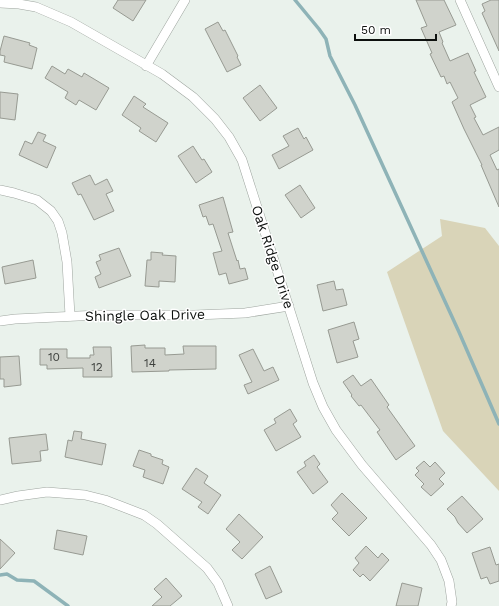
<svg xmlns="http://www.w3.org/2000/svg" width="499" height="606" viewBox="0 0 499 606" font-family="'Work Sans',sans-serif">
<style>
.green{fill:#d9d4b8}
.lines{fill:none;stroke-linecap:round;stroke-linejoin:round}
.stream{stroke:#8eb3b7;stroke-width:3.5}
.building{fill:#d0d3cc;stroke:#979a92}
.street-casing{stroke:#9ea59f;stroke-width:10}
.street{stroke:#fff;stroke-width:9}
.labels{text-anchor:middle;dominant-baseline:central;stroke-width:3;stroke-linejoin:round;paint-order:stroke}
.number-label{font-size:12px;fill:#3e413e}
.street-label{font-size:14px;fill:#0d100e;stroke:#fff}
</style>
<rect width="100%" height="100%" fill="#eaf2ec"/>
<path class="green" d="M440 219 485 228 499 246V491L443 431 387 272 442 236Z"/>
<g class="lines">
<g class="stream">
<path d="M295 0 319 29 326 39 330 56 355 105 459 332 499 424"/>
<path d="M0 575 7 574 17 580 34 581 68 606"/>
</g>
</g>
<g class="building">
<path d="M118 0H146L133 21 113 8Z"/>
<path d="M416 0H444L456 25 439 32 443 42 442 43 450 61 468 53 476 71 474 72 486 97 470 105 476 117 474 118 483 135 499 127V150L490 155 497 170 499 169V207L481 165H482L464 129 452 102 458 98 450 82 447 84 444 76 441 77 430 54 432 53 421 28 427 26Z"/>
<path d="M491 0H499V51L482 13 485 11 482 4Z"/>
<path d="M218 22 223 31 225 30 238 56 237 57 241 65 227 72 205 29Z"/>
<path d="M4 36 30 43 29 45 37 48 32 69 4 62 5 56 0 55V51Z"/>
<path d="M52 66 65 74 68 69 82 77 84 73 109 88 96 110 79 100 76 105 65 98 68 92 45 78Z"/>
<path d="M260 85 277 108 260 121 243 98Z"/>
<path d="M0 92 18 94 15 120 0 118Z"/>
<path d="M134 96 146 104 143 107 168 123 156 142 139 131 141 128 122 115Z"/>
<path d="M298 128 304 139 306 137 313 150 279 169 272 155 289 146 283 136Z"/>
<path d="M38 132 46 135 43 141 56 147 47 168 19 155 25 141 32 144Z"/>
<path d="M193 146 202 160 204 159 212 172 196 183 178 156Z"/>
<path d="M90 175 95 185 107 179 113 191 106 194 114 211 94 220 81 194 78 195 72 183Z"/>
<path d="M300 185 315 208 301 218 285 195Z"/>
<path d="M223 197 233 232 228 233 237 261 238 260 240 269 245 268 248 279 229 284 226 273 219 275 213 253 222 251 213 224 209 225 206 216 203 217 199 205Z"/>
<path d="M119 248 131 276 99 288 95 277 101 274 96 262 101 260 99 255Z"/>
<path d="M151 252 163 253 162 255 176 256 175 282 159 281V287L145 286 147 260H151Z"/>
<path d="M33 260 36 278 5 284 2 267Z"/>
<path d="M334 281 336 290 343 289 347 305 323 311 317 285Z"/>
<path d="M354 322 359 339 353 341 358 357 337 363 328 330Z"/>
<path d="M145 345V348H165V355L184 354 183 346H216V369L169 370V371L132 372 131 346Z"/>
<path d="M93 347H111L112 377H83V368L47 369V365H40V349H67V358H90V355H94Z"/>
<path d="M253 349 264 371 273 367 279 380 248 394 244 385 252 382 239 355Z"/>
<path d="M19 356 21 385 4 387V379H0V357Z"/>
<path d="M353 375 361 386 371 379 389 405 387 407 415 446 396 460 377 432 380 430 361 405 359 406 351 396 352 395 343 382Z"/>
<path d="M290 409 297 421 293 424 301 437 276 451 264 430 276 423 274 419Z"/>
<path d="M74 431 82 432 81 439 106 444 102 465 65 457 68 440 72 441Z"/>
<path d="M46 434 48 450 40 451 41 461 12 464 9 438Z"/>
<path d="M139 450 151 454V456L163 460 162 464 169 467 163 484 143 477 145 470 133 466Z"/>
<path d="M314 455 320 464 317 467 328 482 313 494 297 472 306 466 304 462Z"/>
<path d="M424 461 430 467 435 462 445 473 439 479 444 484 431 496 421 487 424 484 415 475 419 471 416 468Z"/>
<path d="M196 468 208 476 204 483 221 495 208 514 198 507 202 502 182 489Z"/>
<path d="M342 493 367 518 349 536 332 519 338 513 331 505Z"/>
<path d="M462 496 483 519 467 533 458 523 455 517 447 509Z"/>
<path d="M239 514 263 537 242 559 232 550 240 542 226 529Z"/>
<path d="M57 530 87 536 83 555 54 549Z"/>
<path d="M0 539 15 553 0 569Z"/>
<path d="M366 546 378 558 382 553 389 560 370 581 363 574 360 577 353 570 359 563 355 558Z"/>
<path d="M490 547 496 565 499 564V581L490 584 487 577 481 579 472 553Z"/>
<path d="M270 566 282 592 266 599 255 574Z"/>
<path d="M166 578 182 596 170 606H152L162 597 154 589Z"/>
<path d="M402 583 422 588 418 606H396Z"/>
</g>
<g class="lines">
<g class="street-casing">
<g id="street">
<path d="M460 0 499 87"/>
<path d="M0 3 19 4 36 7 71 22 162 74 193 97 215 119 229 137 242 160 313 383 323 407 336 430 362 465 431 545 441 560 449 581 452 602 451 606"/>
<path d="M146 66 185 0"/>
<path d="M0 190 14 193 37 200 51 211 58 221 62 233 67 262 70 316"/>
<path d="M0 321 15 319 99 315H195L245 313 289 306"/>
<path d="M0 500 18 496 47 492 85 495 105 500 144 515 157 524 207 568 218 583 228 606"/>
</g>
</g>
<use href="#street" class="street"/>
</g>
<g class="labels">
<g class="number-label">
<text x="54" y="357">10</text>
<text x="150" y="363">14</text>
<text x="97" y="367">12</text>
</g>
<g class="street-label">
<text transform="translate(273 257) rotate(72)">Oak Ridge Drive</text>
<text transform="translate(145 315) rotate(-1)">Shingle Oak Drive</text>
</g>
</g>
<path d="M355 34v6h81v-6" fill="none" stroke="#0d100e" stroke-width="2"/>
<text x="361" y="34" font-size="12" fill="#0d100e" stroke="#ffffff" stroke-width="3" paint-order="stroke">50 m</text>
</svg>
